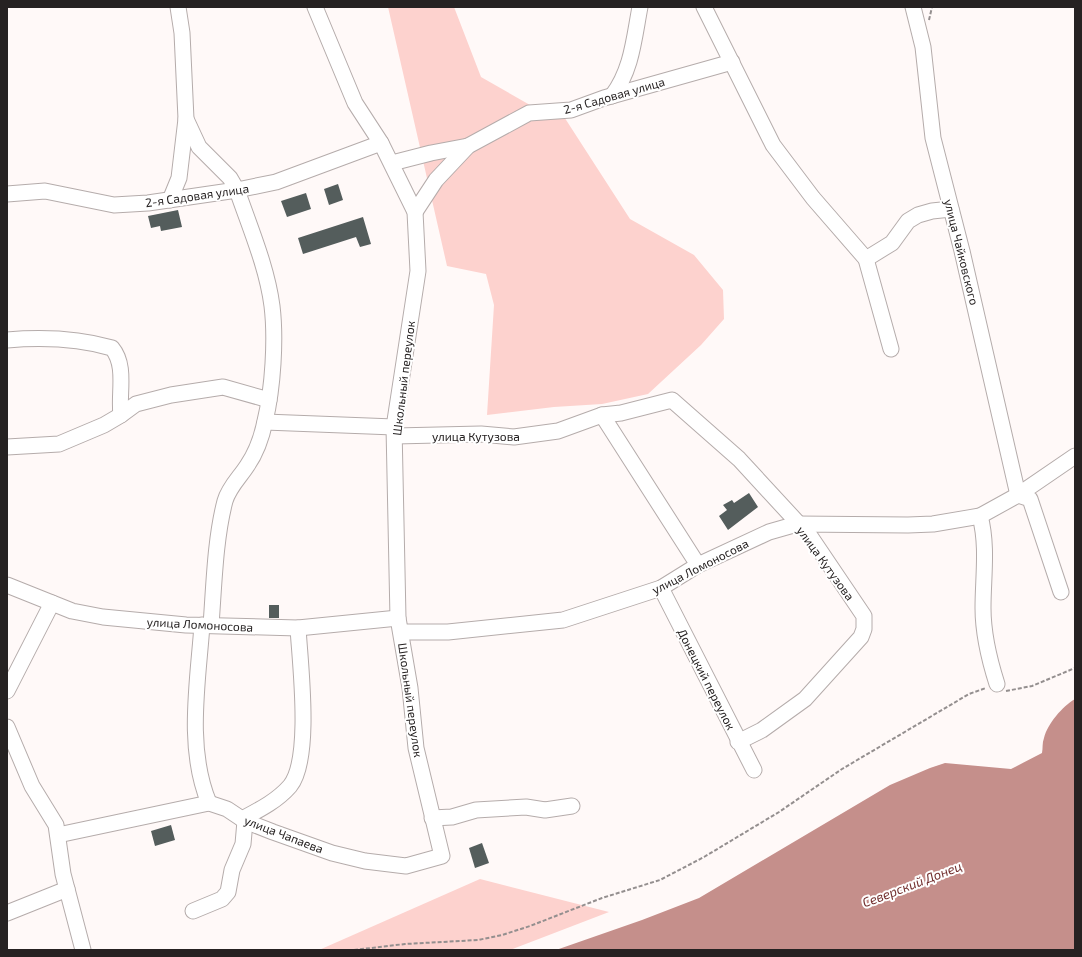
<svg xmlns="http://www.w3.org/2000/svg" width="1082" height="957" viewBox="0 0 1082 957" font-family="'Exo 2',sans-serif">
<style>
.green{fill:#fdd2ce}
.water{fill:#c58f8b}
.building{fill:#545d5c}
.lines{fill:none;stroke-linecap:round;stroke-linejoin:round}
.minor-casing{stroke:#b5acab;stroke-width:17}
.path{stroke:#948f8f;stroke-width:2;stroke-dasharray:4 2;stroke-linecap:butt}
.minor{stroke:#fff;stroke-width:15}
.labels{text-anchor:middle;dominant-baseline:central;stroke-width:4;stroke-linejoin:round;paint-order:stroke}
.street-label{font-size:12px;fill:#262222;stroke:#fff}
.water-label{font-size:13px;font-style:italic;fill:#722e2d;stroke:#fff}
</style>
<rect width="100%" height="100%" fill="#fff9f8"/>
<g class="green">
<path d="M388 7H454L481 77 537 109H559L630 219 694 255 723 290 724 319 701 345 648 394 602 404 554 407 487 415 494 305 486 274 447 266Z"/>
<path d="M480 879 609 912 510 950H319Z"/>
</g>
<path class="water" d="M1075 699V950H556L642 920 699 898 890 785 930 768 945 763 1011 769 1042 753C1043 748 1042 743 1044 738 1048 723 1062 707 1075 699Z"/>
<g class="building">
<path d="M338 184 343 200 329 205 324 189Z"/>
<path d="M306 193 311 209 287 217 281 201Z"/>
<path d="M178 210 182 227 161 231 160 226 151 228 148 216Z"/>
<path d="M363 217 371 244 360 247 356 237 303 254 298 238Z"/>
<path d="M749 493 758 507 728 530 719 516 727 510 723 505 732 500 734 503Z"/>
<rect x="269" y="605" width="10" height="13"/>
<path d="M171 825 175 840 155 846 151 831Z"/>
<path d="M482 843 489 863 475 868 469 848Z"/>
</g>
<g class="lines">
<g class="minor-casing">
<g id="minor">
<path d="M178 7 182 33 186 119 199 147 230 178 237 190C250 228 267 267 272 306 276 339 273 388 265 421 262 436 256 453 247 466 240 477 229 487 225 501 215 539 214 586 211 625"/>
<path d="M704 7 773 145 813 198 866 259 891 349"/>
<path d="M913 7 923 47 933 138 962 251 1018 495 1030 499 1061 592"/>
<path d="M612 96C632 70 634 38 640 7"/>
<path d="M392 163 431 153 468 146"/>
<path d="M7 194 45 191 114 205 148 203 237 190 276 182 381 143"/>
<path d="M170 200 179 178 186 119"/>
<path d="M415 212 436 180 468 146 529 113 571 110 604 98 732 62"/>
<path d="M866 259 892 243 908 221 918 215 932 211 951 209"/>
<path d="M7 340C42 337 77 338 112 348 127 366 118 394 121 415"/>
<path d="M602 415 698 565"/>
<path d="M265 422 394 427"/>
<path d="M395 436 481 434 514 437 558 431 602 415 621 413 672 400 739 459 810 536 864 616V629L861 637 805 699 762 730 738 742"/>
<path d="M7 447 59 444 104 425 121 415 136 404 171 395 223 387 269 400"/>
<path d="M980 516C988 546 983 577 983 608 983 634 989 659 997 684"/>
<path d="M7 585 72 611 103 617 186 625 298 628 398 618"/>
<path d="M661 588 754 770"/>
<path d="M202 625C198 682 186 748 209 803"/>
<path d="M401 632H448L563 620 661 588 698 565 769 532 797 524 908 525 933 524 980 516 1018 495 1075 456"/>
<path d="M7 691 52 603"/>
<path d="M7 727 32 786 56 825 63 874 83 950"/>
<path d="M432 818 452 817 476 810 526 807 545 810 572 806"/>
<path d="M242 819C259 810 277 801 290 786 312 759 300 663 298 628"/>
<path d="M58 835 209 803 227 809 245 821 273 832 332 853 365 861 406 866 442 856 416 748 410 688 398 618 394 427 418 271 415 212 381 143 355 103 315 7"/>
<path d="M193 911 222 899 228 892 232 870 243 844 245 821"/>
<path d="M7 913 67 889"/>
</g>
</g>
<g class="path">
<path d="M929 20 932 7"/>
<path d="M1006 691 1032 686 1075 668"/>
<path d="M354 950 405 944 478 940 502 935 530 926 602 898 660 880 704 857 779 812 842 769 969 694 986 688"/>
</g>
<use href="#minor" class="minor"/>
</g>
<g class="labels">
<g class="street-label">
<text transform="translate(614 95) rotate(-16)">2-я Садовая улица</text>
<text transform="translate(197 195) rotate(-8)">2-я Садовая улица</text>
<text transform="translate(962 252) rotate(76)">улица Чайковского</text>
<text transform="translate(403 378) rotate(-83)">Школьный переулок</text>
<text x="476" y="436">улица Кутузова</text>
<text transform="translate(826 563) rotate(54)">улица Кутузова</text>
<text transform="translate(700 566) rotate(-27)">улица Ломоносова</text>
<text transform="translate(200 624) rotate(3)">улица Ломоносова</text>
<text transform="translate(707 679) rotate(63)">Донецкий переулок</text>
<text transform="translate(411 700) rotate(82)">Школьный переулок</text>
<text transform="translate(284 834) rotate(21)">улица Чапаева</text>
</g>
<g class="water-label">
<text transform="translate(912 884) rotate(-21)">Северский Донец</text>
</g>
</g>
<rect width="1082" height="957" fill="none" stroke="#262222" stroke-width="16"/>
</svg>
